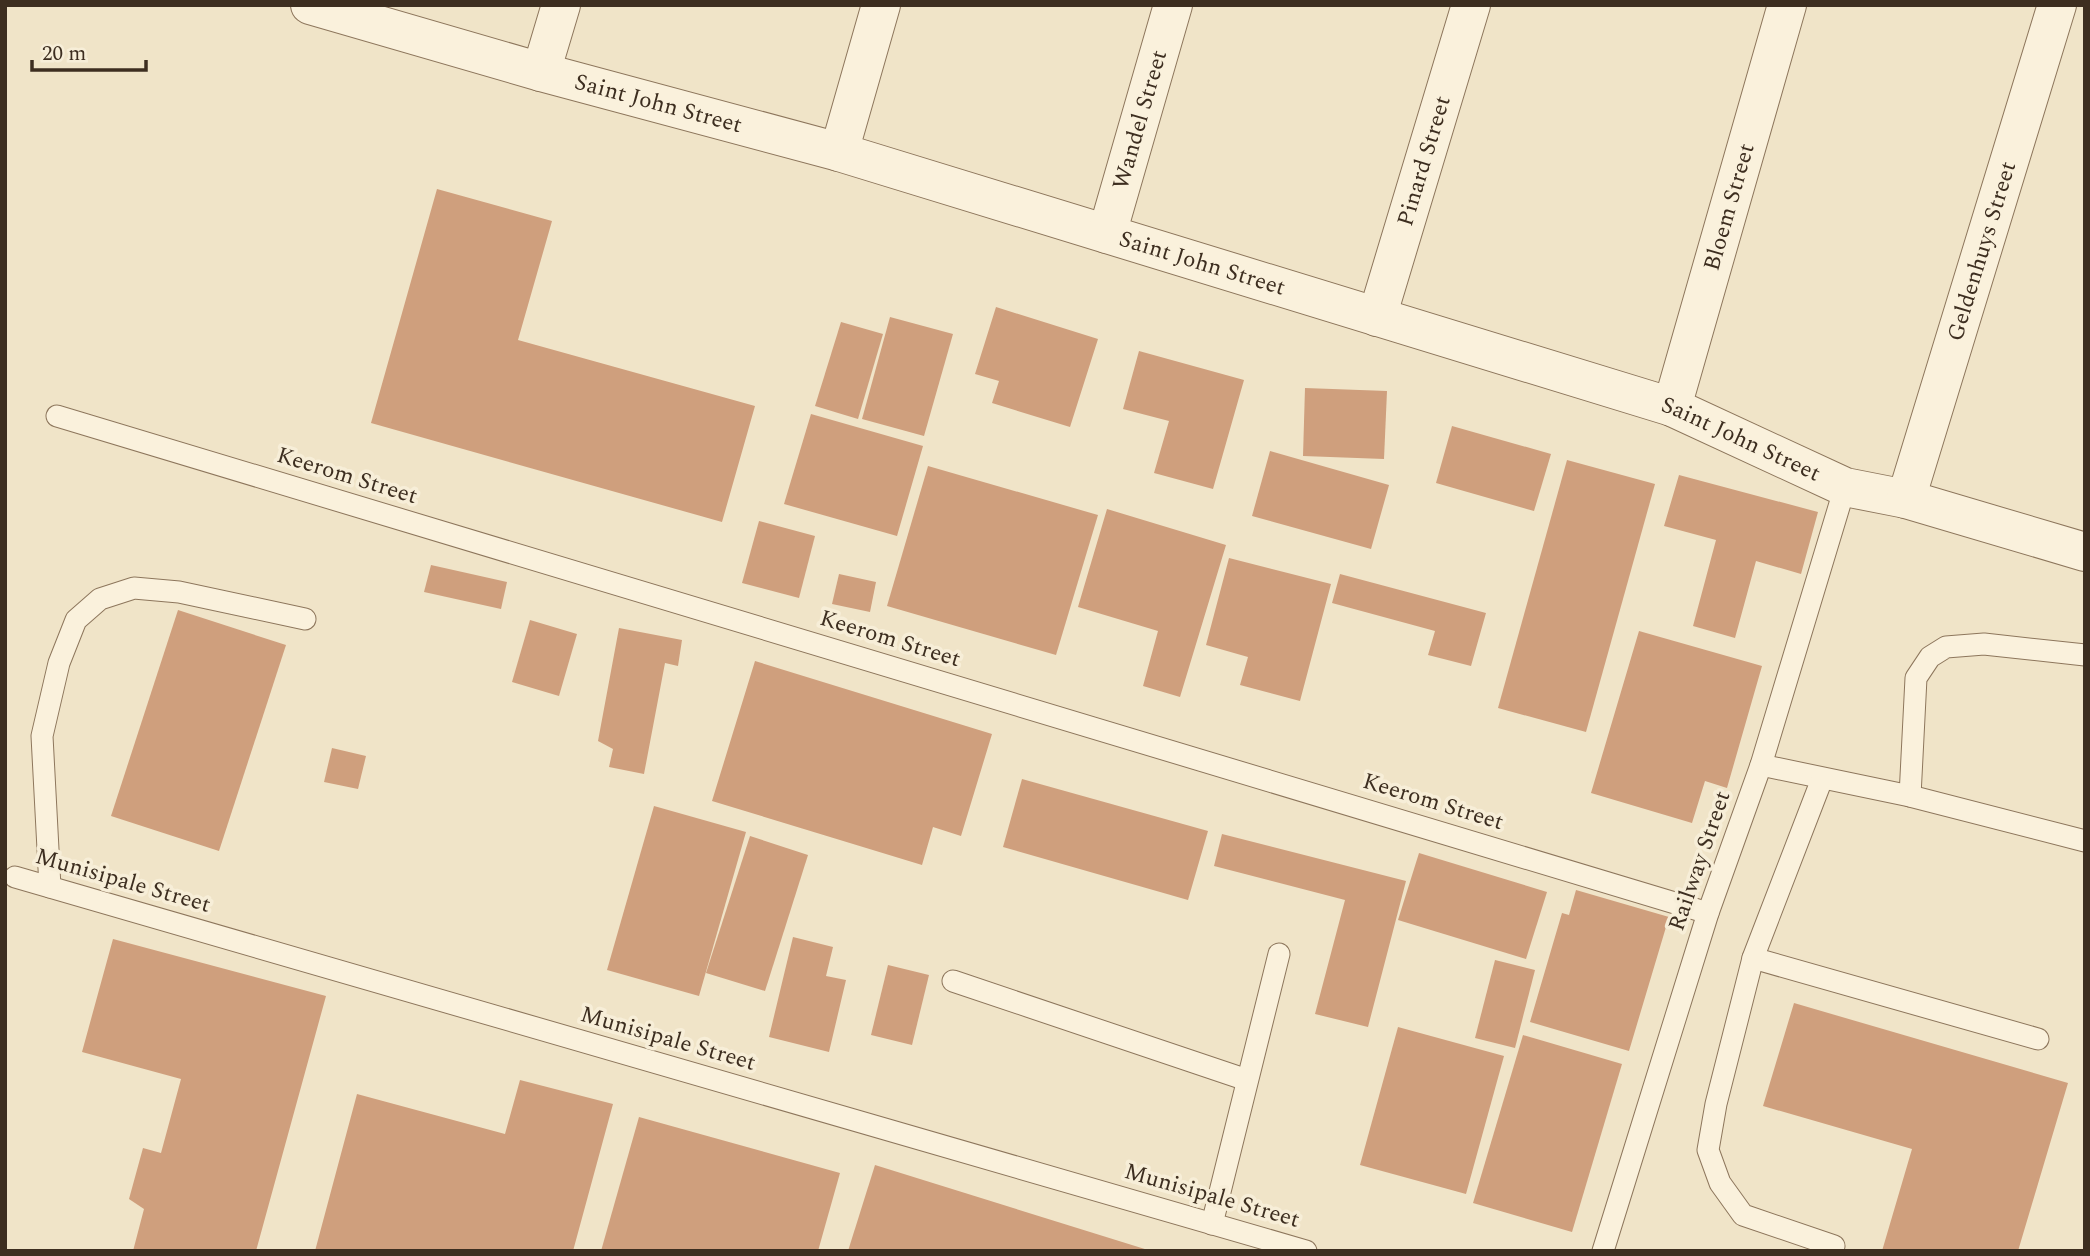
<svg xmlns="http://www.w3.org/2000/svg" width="2090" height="1256" viewBox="0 0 2090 1256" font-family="Spectral,serif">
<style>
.building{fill:#cf9f7d}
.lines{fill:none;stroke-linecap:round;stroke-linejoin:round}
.service-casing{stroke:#8d765c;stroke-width:23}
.minor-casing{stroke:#8d765c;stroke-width:40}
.service{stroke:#faf1dc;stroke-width:21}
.minor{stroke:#faf1dc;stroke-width:38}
.labels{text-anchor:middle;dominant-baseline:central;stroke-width:7;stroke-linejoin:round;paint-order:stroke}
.street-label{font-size:23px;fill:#3d2e20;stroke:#f7eed8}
</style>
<rect width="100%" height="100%" fill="#f0e4c8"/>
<g class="building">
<path d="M437 189 552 221 518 340 755 406 722 522 371 423Z"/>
<path d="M996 307 1098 339 1070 427 992 403 999 381 975 374Z"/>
<path d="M890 317 953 334 924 436 862 419Z"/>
<path d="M841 322 883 334 858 419 815 406Z"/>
<path d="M1139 351 1244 380 1213 489 1154 473 1169 421 1123 409Z"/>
<path d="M1305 388 1387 391 1384 459 1303 456Z"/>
<path d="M811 414 923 446 897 536 784 504Z"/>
<path d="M1452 426 1551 454 1534 511 1436 483Z"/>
<path d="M1270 451 1389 485 1371 549 1252 516Z"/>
<path d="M1567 460 1655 484 1586 732 1498 708Z"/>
<path d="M928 466 1098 515 1056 655 887 606Z"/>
<path d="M1679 475 1818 512 1801 574 1756 561 1735 638 1693 626 1716 540 1664 526Z"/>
<path d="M1107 509 1226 545 1180 697 1143 686 1158 631 1078 607Z"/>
<path d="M759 521 815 536 799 598 742 583Z"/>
<path d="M1229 558 1331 584 1300 701 1240 685 1248 657 1206 645Z"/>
<path d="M431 565 507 582 501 609 424 592Z"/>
<path d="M839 574 876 582 870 612 832 604Z"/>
<path d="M1340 574 1486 613 1471 666 1428 655 1435 631 1332 603Z"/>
<path d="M178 610 286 645 219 851 111 816Z"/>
<path d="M530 620 577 634 559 696 512 682Z"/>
<path d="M619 628 682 640 678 666 665 663 644 774 609 767 613 749 598 741Z"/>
<path d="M1639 631 1762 666 1727 788 1705 781 1692 823 1591 793Z"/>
<path d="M755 661 992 734 961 836 933 827 922 865 712 801Z"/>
<path d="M332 748 366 756 358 789 324 782Z"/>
<path d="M1022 779 1208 831 1188 900 1003 847Z"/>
<path d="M654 806 746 832 699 996 607 970Z"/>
<path d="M1222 834 1406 881 1368 1027 1315 1014 1345 900 1214 866Z"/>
<path d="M750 836 808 855 765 991 706 973Z"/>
<path d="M1419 853 1547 892 1526 959 1398 920Z"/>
<path d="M1576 890 1669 917 1629 1051 1530 1022 1562 913 1569 915Z"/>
<path d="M793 937 833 947 826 976 846 980 829 1052 769 1037Z"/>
<path d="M113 939 326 996 256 1251H133L144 1209 129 1199 143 1148 161 1153 181 1079 82 1052Z"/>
<path d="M1495 960 1535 970 1515 1048 1475 1038Z"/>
<path d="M888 965 929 975 912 1045 871 1035Z"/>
<path d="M1794 1003 2068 1083 2018 1251H1882L1912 1149 1763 1106Z"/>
<path d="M1398 1027 1504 1056 1466 1194 1360 1165Z"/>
<path d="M1523 1035 1622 1064 1572 1232 1473 1203Z"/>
<path d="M520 1080 613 1104 573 1251H315L357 1094 505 1134Z"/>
<path d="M639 1117 840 1173 818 1251H601Z"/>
<path d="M875 1165 1148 1250V1251H848Z"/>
</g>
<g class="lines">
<g class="service-casing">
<g id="service">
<path d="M57 416 1708 913"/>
<path d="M1761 765 1910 796 2085 841"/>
<path d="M1822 779 1753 958 1716 1104 1708 1150 1720 1183 1743 1215 1834 1246"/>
<path d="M1910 796 1916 678 1930 657 1946 647 1984 644 2085 655"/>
<path d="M15 877 1306 1251"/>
<path d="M50 887 42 736 59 663 76 620 100 599 134 588 179 592 305 619"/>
<path d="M1753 958 2038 1039"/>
<path d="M953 981 1247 1080"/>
<path d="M1212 1224 1279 954"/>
<path d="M1603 1251 1708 913 1761 765 1845 487"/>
</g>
</g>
<g class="minor-casing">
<g id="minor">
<path id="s1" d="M310 5 541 72 839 152 1672 407 1845 487 1906 499 2085 552"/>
<path d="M541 72 561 5"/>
<path d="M839 152 881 5"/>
<path id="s2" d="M1107 234 1173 5"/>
<path id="s3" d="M1377 317 1471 5"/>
<path id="s4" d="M1672 407 1787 5"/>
<path id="s5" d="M1906 499 2057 5"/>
</g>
</g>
<use href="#service" class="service"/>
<use href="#minor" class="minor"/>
</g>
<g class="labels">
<g class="street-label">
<text stroke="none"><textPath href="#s1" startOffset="362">Saint John Street</textPath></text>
<text stroke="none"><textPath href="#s2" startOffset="119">Wandel Street</textPath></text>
<text stroke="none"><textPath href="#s3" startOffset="163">Pinard Street</textPath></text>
<text stroke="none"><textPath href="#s4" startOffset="208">Bloem Street</textPath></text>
<text stroke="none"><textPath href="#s5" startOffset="259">Geldenhuys Street</textPath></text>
<text stroke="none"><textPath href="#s1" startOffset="929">Saint John Street</textPath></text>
<text stroke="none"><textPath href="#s1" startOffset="1496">Saint John Street</textPath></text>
<text transform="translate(347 476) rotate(17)">Keerom Street</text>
<text transform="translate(890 639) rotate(17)">Keerom Street</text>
<text transform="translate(1433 802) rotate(17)">Keerom Street</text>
<text transform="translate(1700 861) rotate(-71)">Railway Street</text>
<text transform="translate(123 881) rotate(16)">Munisipale Street</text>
<text transform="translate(668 1039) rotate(16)">Munisipale Street</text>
<text transform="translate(1212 1196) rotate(16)">Munisipale Street</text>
</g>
</g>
<rect width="2090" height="1256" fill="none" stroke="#3d2e20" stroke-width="14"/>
<path d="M32 60v10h114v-10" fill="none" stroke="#3d2e20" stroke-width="3.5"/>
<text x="42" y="60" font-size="21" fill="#3d2e20" stroke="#f7eed8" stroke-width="5" paint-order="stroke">20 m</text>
</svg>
